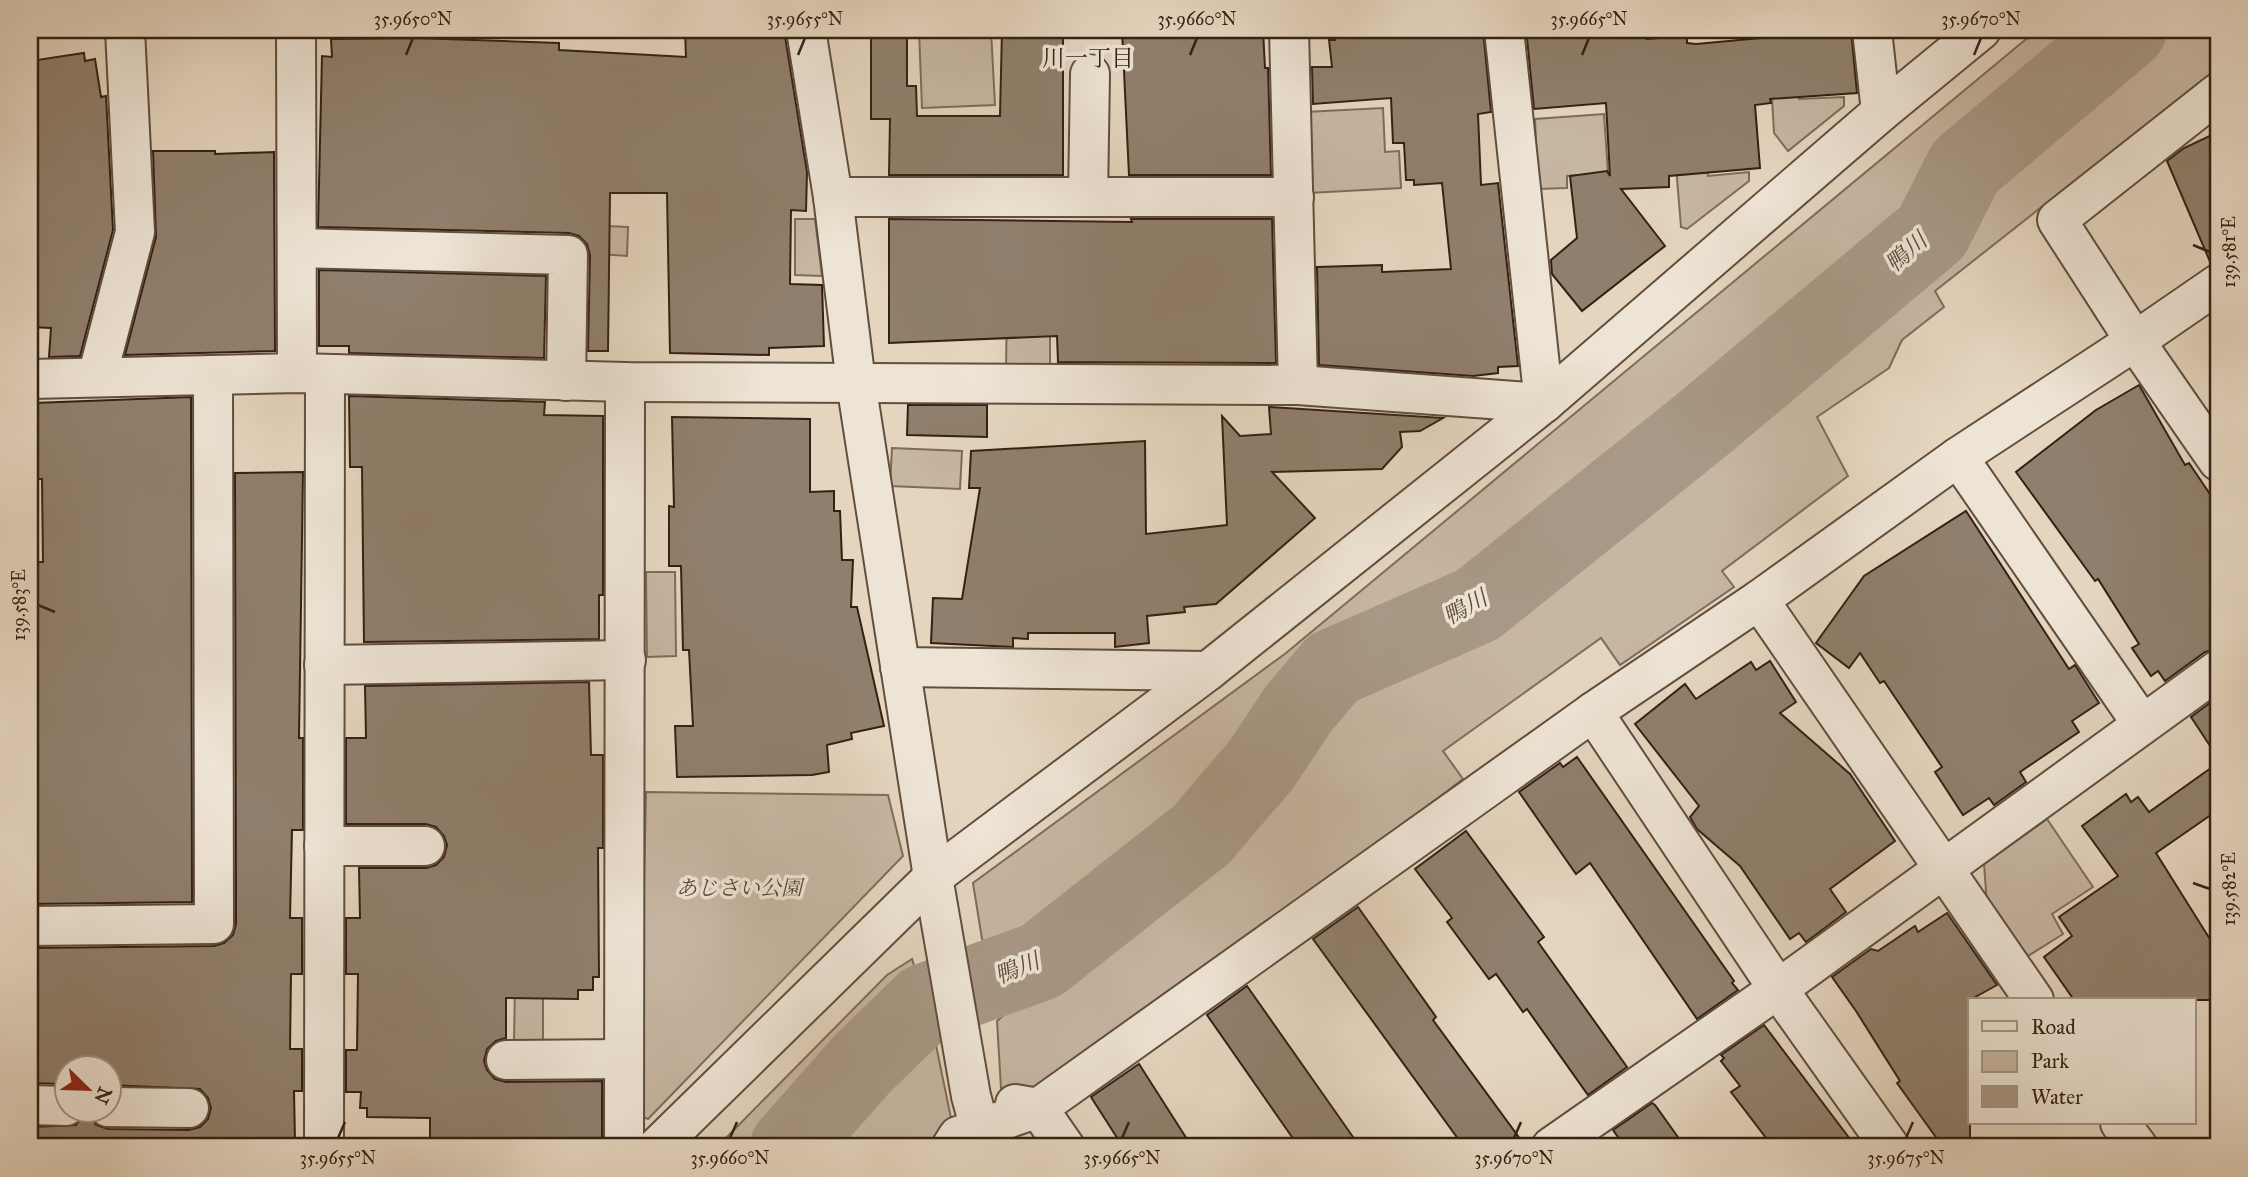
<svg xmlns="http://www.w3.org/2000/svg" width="2248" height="1177" viewBox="0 0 2248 1177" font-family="'IM FELL Great Primer','Noto Serif JP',serif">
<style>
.green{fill:#c7b6a2;stroke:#7d6c5a;stroke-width:2}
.water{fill:#a89885;stroke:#796857;stroke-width:2}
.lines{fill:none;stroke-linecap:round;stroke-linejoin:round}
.shore{stroke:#6e5c4c;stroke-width:2}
.river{stroke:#a89885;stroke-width:79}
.building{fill:#907f6c;stroke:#332113;stroke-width:2}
.minor-casing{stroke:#604e3e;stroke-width:42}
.minor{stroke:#eee4d5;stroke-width:38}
.ticks{fill:none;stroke:#332113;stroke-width:2.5}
.labels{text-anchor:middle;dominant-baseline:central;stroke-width:7;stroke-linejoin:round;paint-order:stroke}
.park-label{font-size:21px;font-style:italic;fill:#584637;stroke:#eee4d5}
.neighbourhood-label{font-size:23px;fill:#332113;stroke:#eee4d5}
.water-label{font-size:23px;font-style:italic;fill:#5c4b3b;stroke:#eee4d5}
.neatline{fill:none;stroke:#332113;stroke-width:2.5}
.ticks-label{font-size:18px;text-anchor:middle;fill:#332113}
</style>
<rect width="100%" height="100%" fill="#e5d5bf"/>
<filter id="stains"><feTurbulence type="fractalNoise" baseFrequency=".00286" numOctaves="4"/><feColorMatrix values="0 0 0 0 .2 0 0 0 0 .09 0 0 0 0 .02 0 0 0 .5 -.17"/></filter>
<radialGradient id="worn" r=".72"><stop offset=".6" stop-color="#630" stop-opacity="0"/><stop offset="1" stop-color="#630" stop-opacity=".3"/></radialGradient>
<g class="green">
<path d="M919 30H991L995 105 922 108Z"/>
<path d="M1768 30H1812L1813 42 1795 44 1799 99 1844 97V106L1788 151 1774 133Z"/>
<path d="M2037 30H2108L1947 165 1911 230 1535 547 1420 618 1322 661 1263 735 1186 824 1053 935 997 958 982 939 973 883 1286 653Z"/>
<path d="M2144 30H2218V68L1935 291 1944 307 1902 340 1889 368 1817 417 1848 476 1722 571 1734 587 1620 665 1601 638 1443 751 1463 779 1047 1096 1001 1088 997 1021 1173 870 1199 858 1274 796 1319 710 1357 672 1436 646 1566 556 1694 443 1951 239 1972 175Z"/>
<path d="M1383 108 1385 152 1399 151 1401 188 1309 193 1305 112Z"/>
<path d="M1604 114 1608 173 1567 176V188L1538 189 1535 119Z"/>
<path d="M1672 118 1704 138 1708 176 1749 172V181L1687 229 1681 227Z"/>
<path d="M795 219H815L822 276 795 275Z"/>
<path d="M584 225 628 227 627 256 582 253Z"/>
<path d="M1007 300H1050V371H1006Z"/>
<path d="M892 448 962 451 960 489 890 486Z"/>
<path d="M646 572H675L676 656 647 657Z"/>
<path d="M646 792 888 795 903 856 648 1119 639 1115Z"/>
<path d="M2047 819 2093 887 2052 914 2063 934 2028 956 1987 905 1984 864Z"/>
<path d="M516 915H543V1045L514 1044Z"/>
<path d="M912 959 920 985 765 1147H717L887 975Z"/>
<path d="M931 1021 951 1118 933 1147H827C843 1128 846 1116 857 1095 874 1066 905 1042 931 1021Z"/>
</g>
<path class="water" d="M975 971 983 998 929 1014 898 1041 812 1147H771L890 1020 925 988Z"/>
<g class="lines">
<g class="shore">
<path d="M932 993 899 1021V1025L904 1026 934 1005"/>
<path d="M780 1147 870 1051H875V1056L809 1141 808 1147"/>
</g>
<path class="river" d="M789 1147 863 1063 925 1003 1041 961 1201 835 1261 765 1299 708 1333 668 1477 605 1703 424 1932 232 1965 167 2127 30"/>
</g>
<g class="building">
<path d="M685 30H784L807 172 806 211 791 210 790 284 822 285 824 346 769 348V355L670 353 667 193H610L608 351H588L590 255 587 244 579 236 569 233 318 227 322 56 332 57 331 39 415 38 559 43V50L686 57Z"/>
<path d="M871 30H907V86H916L917 116H1000L1002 30H1063V175H889L890 119H871Z"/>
<path d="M1122 30H1263L1265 68H1268L1271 175H1129Z"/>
<path d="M1334 30H1483L1491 112 1478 114 1481 185 1498 183 1518 366 1498 367V373L1473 376 1319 365 1317 267 1382 265V272L1451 269 1442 183 1414 185V180H1406L1404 143H1393L1391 98 1313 104 1312 67H1332L1329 40H1335Z"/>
<path d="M1554 30H1589V33L1646 30 1647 39 1687 36V43L1696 44 1814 33V30H1851L1857 93 1770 99 1771 103 1755 105 1760 168 1669 176V187L1621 189 1665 246 1582 311 1552 274 1551 260 1577 238 1570 176 1607 171 1610 176 1606 103 1534 109 1527 38 1554 36Z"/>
<path d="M84 53 85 61 95 59 101 97 106 96 113 230 80 356 49 357 51 328 30 327V61Z"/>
<path d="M2218 132V262L2211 264 2167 161 2184 148Z"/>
<path d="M153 151H215V154L274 152 275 351 125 355 156 237Z"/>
<path d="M889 219 1132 222 1131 219H1272L1276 363 1058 362 1057 336 889 343Z"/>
<path d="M319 270 546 276 544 358 349 353V346H319Z"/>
<path d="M2139 385 2185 465 2189 463 2218 506V649L2205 652 2165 681 2158 671 2151 676 2132 648 2139 644 2098 579 2095 581 2016 472 2096 410Z"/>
<path d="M349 396 545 402 544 415 603 416V595H599V639L364 642 362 467H350Z"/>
<path d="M191 397 192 902 30 904V562H43L42 479H30V422H34V403Z"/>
<path d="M908 405H987V437L907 435Z"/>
<path d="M1269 407 1443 418 1420 431 1400 432 1402 447 1382 469 1272 472 1315 518 1216 604 1184 607 1185 612 1147 616 1149 643 1115 647V633H1028V639L1013 638V647L931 643 933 598 962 599 980 488H969L971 451 1145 441 1146 534 1227 525 1222 416 1240 436 1271 434Z"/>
<path d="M672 417 810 419V492L834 491V511H840L842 560H853L851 607H857L884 726 851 733 852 739 827 745 829 772 812 775 677 777 675 726H693L689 650H683L681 566H669V506L674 507Z"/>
<path d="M303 472 299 738H303V830H292L290 918H302V974H291L290 1049H302V1091H294L295 1141H281V1147H30V1127L76 1125 87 1110 96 1125 108 1129 189 1130 200 1127 208 1119 211 1108 208 1098 200 1089 108 1085V1068H66V1084L30 1083V948L214 946 224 943 233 935 236 924 235 473Z"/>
<path d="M1966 511 2069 669 2075 665 2099 703 2072 721 2079 732 2020 772 2026 782 1994 805 1989 798 1963 815 1935 772 1942 767 1884 681 1880 683 1860 653 1849 668 1816 643 1864 576Z"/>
<path d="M1770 661 1796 702 1780 713 1850 774 1895 841 1830 889 1846 912 1806 942 1799 933 1790 939 1740 866 1697 829 1690 817 1699 806 1635 724 1685 684 1696 699 1751 662 1756 670Z"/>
<path d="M589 682 591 755H603V848H598L599 977H593V990H578V999L506 998V1038L496 1041 487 1049 484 1061 487 1070 495 1079 506 1082 602 1081V1147H430V1118L367 1117V1108H360L361 1092H346V1050H357L358 974H346V918H360L359 868H426L436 865 444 857 447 845 444 836 436 827 426 824H346V738H366L365 686Z"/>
<path d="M2218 697V758L2191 717Z"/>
<path d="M1577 757 1734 981 1732 983 1738 990 1697 1019 1590 863 1576 874 1519 792 1560 763 1563 767Z"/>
<path d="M2218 763V810L2156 853 2218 952V1000H2074L2044 957 2072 936 2059 917 2118 876 2082 826 2126 794 2131 802 2138 797 2149 812Z"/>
<path d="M1466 831 1544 937 1538 942 1627 1067 1588 1095 1527 1009 1523 1012 1496 974 1489 979 1447 922 1452 918 1415 869Z"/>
<path d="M1358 907 1436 1017 1433 1020 1526 1147H1464L1313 939Z"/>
<path d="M1947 913 1997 985 1970 1000V1147H1943L1897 1083 1900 1081 1856 1011 1832 977 1871 949 1878 951 1915 926 1918 932Z"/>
<path d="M1247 986 1332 1107 1360 1147H1299L1207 1015Z"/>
<path d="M1764 1025 1856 1147H1773L1731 1092 1740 1086 1721 1061 1724 1058 1721 1055Z"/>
<path d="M1139 1064 1192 1147H1123L1091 1097Z"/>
<path d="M1652 1103 1655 1105 1685 1147H1625L1613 1130Z"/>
</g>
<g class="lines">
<g class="minor-casing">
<g id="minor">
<path d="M296 30 297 373"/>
<path d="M806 30 833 197 856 383 933 877 971 1096 985 1147"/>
<path d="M1289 30 1298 385"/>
<path d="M1504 30 1544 403"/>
<path d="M1872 30 1881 112"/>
<path d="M2218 93 2057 220 2135 341 2218 284"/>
<path d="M833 197H1294"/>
<path d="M1088 197 1090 74"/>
<path d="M297 248 568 255 566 381"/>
<path d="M97 377 135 232 125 30"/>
<path d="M30 379 297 373 625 382 1298 385 1544 403"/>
<path d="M1958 457 2142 724"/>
<path d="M1759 600 2034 1000"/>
<path d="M324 665 626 660"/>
<path d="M900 667 1208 671"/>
<path d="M1593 712 1778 989 1890 1147"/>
<path d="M324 846H425"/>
<path d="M30 926 214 924 213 375"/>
<path d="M506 1060 624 1059"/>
<path d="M1015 1104 1038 1108 1065 1147"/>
<path d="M30 1105 66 1106"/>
<path d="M108 1107 189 1108"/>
<path d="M2120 1123 2138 1147"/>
<path d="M324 1147 325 374"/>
<path d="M624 1147 625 382"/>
<path d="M657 1147 933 877 1208 671 1544 403 1881 112 1981 30"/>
<path d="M951 1147 958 1136 1038 1108 1593 712 1759 600 1958 457 2135 341 2218 461"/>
<path d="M1551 1147 1778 989 2218 670"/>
</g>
</g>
<use href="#minor" class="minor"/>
</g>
<path class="ticks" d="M406 55 413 38M798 55 805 38M1190 55 1197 38M1582 55 1589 38M1974 55 1981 38M2193 245 2210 252M38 605 55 612M2193 883 2210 889M338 1138 345 1122M730 1138 737 1122M1122 1138 1129 1122M1514 1138 1521 1122M1906 1138 1913 1122"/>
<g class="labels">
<g class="park-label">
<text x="739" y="888">あじさい公園</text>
</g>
<g class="neighbourhood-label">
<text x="1088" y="58">川一丁目</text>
</g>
<g class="water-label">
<text transform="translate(1906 252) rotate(-41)">鴨川</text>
<text transform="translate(1465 607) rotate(-29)">鴨川</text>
<text transform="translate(1017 968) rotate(-22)">鴨川</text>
</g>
</g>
<rect width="2248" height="1177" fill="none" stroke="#e5d5bf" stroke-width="77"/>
<rect x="1968" y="998" width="228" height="126" fill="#eee4d5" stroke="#a39687" stroke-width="2"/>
<rect x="1982" y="1021" width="35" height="10" fill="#eee4d5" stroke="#a39687" stroke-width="2"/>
<text x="2031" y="1034" font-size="21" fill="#332113">Road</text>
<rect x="1982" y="1051" width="35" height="21" fill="#c7b6a2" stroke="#a39687" stroke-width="2"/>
<text x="2031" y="1068" font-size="21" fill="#332113">Park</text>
<rect x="1982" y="1086" width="35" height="21" fill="#a89885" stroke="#a39687" stroke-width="2"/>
<text x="2031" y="1104" font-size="21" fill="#332113">Water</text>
<g transform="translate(88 1089) rotate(113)"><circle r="33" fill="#eee4d5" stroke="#a39687" stroke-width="2"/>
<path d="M0-5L12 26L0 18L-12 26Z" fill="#8f2418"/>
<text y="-10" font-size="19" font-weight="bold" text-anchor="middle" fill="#332113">N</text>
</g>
<rect x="38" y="38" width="2172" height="1100" class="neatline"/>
<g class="ticks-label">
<text x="413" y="25">35.9650°N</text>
<text x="805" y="25">35.9655°N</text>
<text x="1197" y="25">35.9660°N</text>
<text x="1589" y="25">35.9665°N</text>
<text x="1981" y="25">35.9670°N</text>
<text transform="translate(2229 252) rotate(-90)" y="6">139.581°E</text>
<text transform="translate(19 605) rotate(-90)" y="6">139.583°E</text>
<text transform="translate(2229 889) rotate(-90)" y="6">139.582°E</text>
<text x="338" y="1164">35.9655°N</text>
<text x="730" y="1164">35.9660°N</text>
<text x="1122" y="1164">35.9665°N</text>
<text x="1514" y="1164">35.9670°N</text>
<text x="1906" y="1164">35.9675°N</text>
</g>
<rect width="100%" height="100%" filter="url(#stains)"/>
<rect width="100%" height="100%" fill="url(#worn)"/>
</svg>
